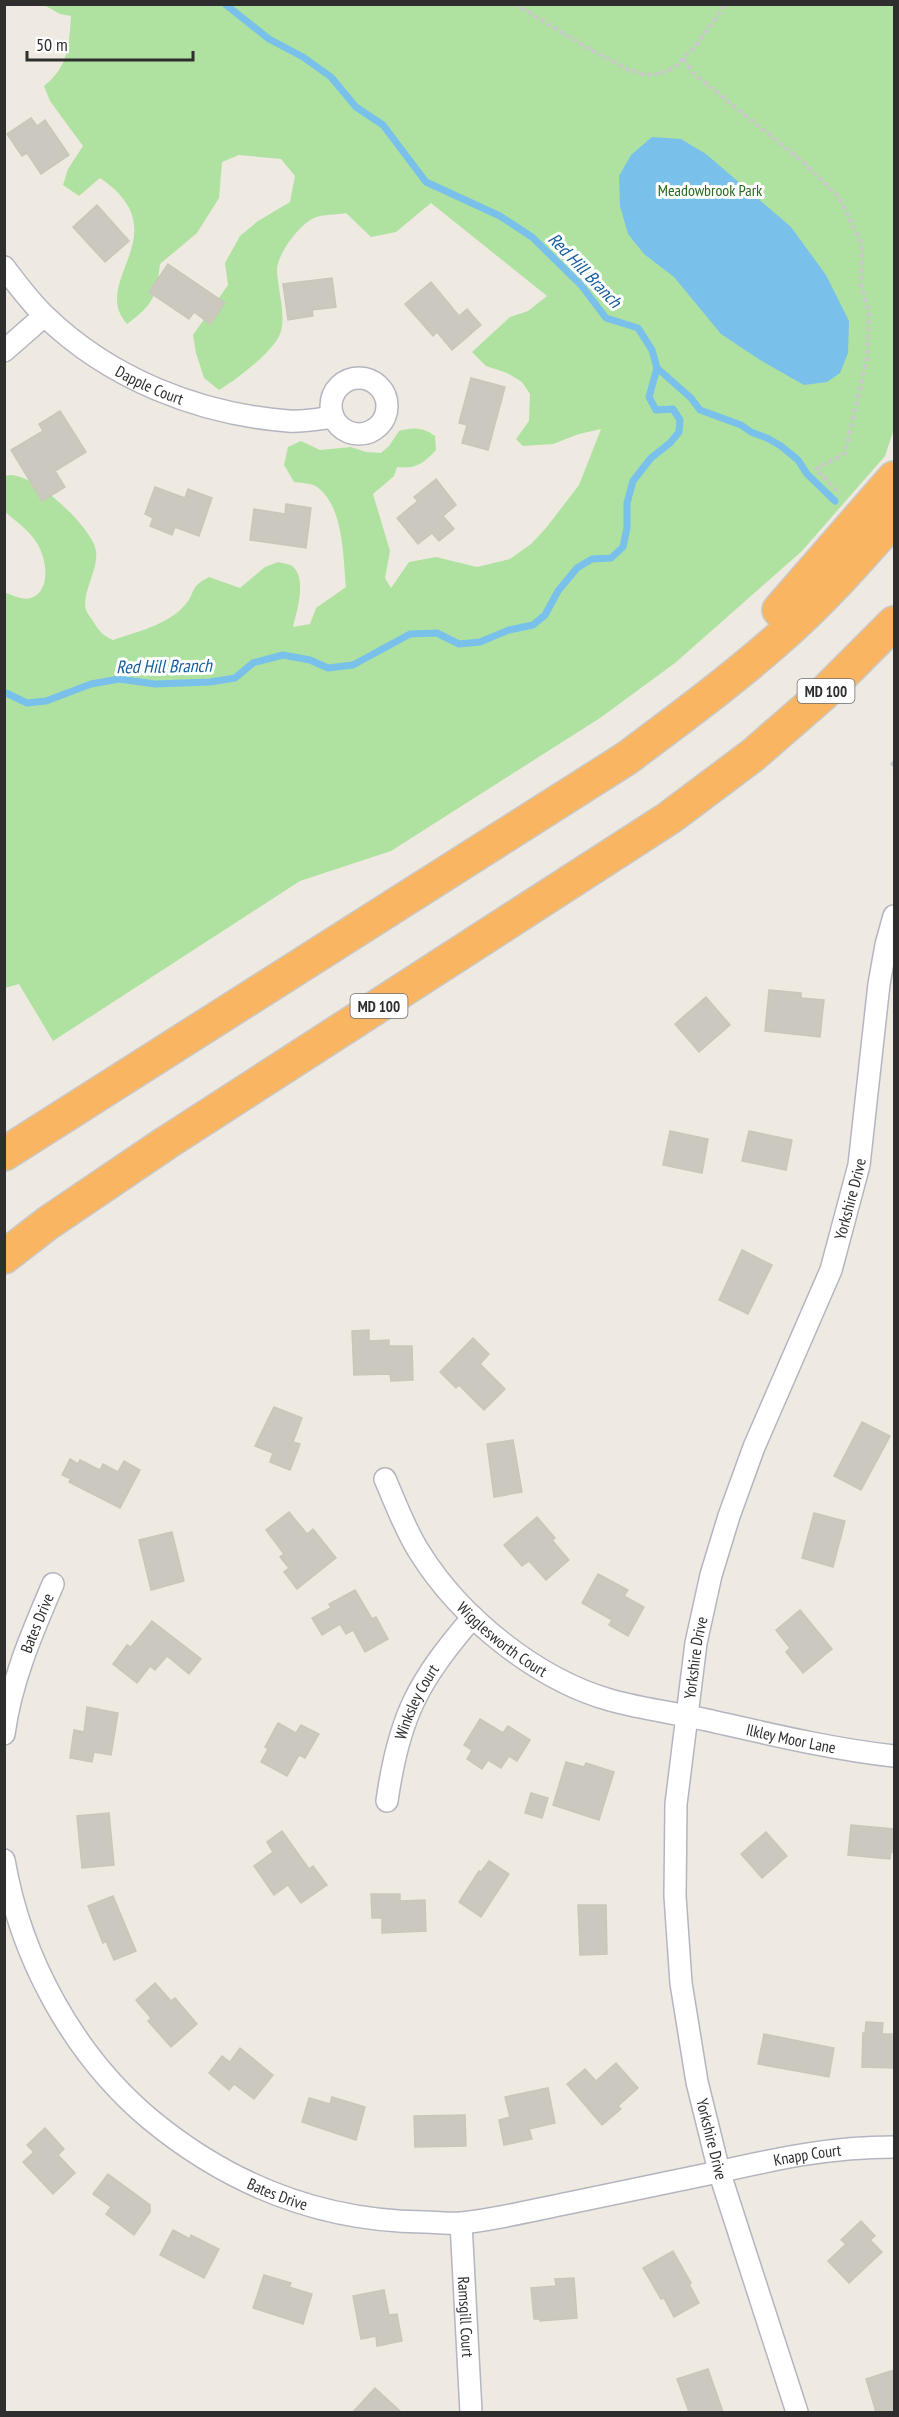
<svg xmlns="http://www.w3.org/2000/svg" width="899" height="2417" viewBox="0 0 899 2417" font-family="'PT Sans Narrow',sans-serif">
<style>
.green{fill:#afe2a0}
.water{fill:#79c0eb}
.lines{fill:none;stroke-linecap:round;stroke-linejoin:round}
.stream{stroke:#79c0eb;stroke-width:7}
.building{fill:#cac8bf;stroke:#cac6ba;stroke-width:1.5}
.street-casing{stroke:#b4b5c0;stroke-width:24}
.highway-casing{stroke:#c9c9c9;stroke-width:36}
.path{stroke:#c9c9c9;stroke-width:4;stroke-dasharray:4.5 3;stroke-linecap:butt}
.street{stroke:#fff;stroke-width:21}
.highway{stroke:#f9b562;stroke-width:33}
.labels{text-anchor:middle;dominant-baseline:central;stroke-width:6;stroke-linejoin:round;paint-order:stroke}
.shield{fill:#fff;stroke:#6d6d6d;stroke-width:1.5}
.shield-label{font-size:15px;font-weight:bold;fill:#2e2e2e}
.park-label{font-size:16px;fill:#256a1e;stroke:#fff}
.street-label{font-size:16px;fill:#2e2e2e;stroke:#fff}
.water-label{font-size:18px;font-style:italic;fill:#135d9d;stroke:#fff}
</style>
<rect width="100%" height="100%" fill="#eeeae1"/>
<path class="green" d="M44 5H894V429L885 456 802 551 675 663 600 718 391 851 300 881 53 1041 19 984 5 988 4 592C12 595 23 601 31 598 53 590 46 555 35 540 27 529 16 521 5 512V476C27 466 93 527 96 551 99 569 81 594 86 610 87 613 91 618 93 621 99 631 102 635 113 640 136 632 168 625 185 605 197 591 188 588 209 577L240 588 265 567 278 562C282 563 289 564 292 566 308 578 296 613 293 627L310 624 316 608 346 587C343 558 344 506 317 487 312 483 301 483 294 482L284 465 288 447 301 441 320 450 351 447 366 452 381 453 389 446 399 431C413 427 423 427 435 436L436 450C423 464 416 469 397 467L394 476 373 494 390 551 385 578 391 588 409 562 436 557 477 567 510 559 531 544 546 528 579 485 601 429 579 434 553 444 523 446 516 439 529 421 530 394 522 382 507 373 486 366 472 352 510 317 528 311 547 296 431 203 396 232 371 237 346 213C337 215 322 214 314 218 300 224 278 253 277 269 277 287 287 316 280 334 273 352 236 380 219 390L204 378 196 353 193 335 228 285 225 263 240 236 258 221 290 202 295 176 281 159 239 155 222 162 219 198 197 233 160 264C156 297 154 304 127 324 88 281 181 233 100 178L79 196 63 185 68 169 83 146 50 101 44 86C69 66 69 45 71 16L60 14Z"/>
<path class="water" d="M652 137 681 139 706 154 791 227 826 275 849 321 848 353 840 373 827 382 804 385 760 360 721 334 674 277 644 254 628 234 620 206 619 176 631 155Z"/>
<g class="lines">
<g class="stream">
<path d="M657 368 691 398 700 410 741 425 751 432 767 438 781 446 798 460 807 474 835 501"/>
<path d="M4 692 27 703 46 701 91 684 119 679 155 684 210 682 235 678 253 663 283 655 310 660 328 668 353 665 410 634 437 633 459 644 480 642 509 630 533 625 545 615 558 591 577 568 592 559 611 558 623 547 627 528V503L633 481 651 458 670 443 679 432 680 420 673 409 656 410 649 397 657 368 652 350 638 328 606 318 581 285 532 237 500 216 426 182 383 125 356 107 331 77 303 57 269 39 225 4"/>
</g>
</g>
<g class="building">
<path d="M31 118 37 126 45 120 69 155 41 174 27 153 22 156 7 134Z"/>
<path d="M97 205 129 241 105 262 73 227Z"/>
<path d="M168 264 225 303 210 324 194 312 189 319 149 292Z"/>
<path d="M332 278 336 307 312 310 313 316 288 320 283 284Z"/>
<path d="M431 282 459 316 467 309 481 325 452 350 437 332 433 336 405 304Z"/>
<path d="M471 378 505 387 488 450 462 443 467 425 459 423Z"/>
<path d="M60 411 86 452 55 471 65 487 42 501 11 450 43 431 39 424Z"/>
<path d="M436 479 456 505 443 516 454 529 439 541 432 533 418 544 397 518 418 501 414 497Z"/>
<path d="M155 487 185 498 188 489 212 498 199 536 175 527 172 535 150 526 153 518 145 514Z"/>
<path d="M286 504 311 508 306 548 250 540 254 509 285 514Z"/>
<path d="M769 990 801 993V998L824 1000 820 1037 765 1031Z"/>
<path d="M706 997 730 1025 699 1052 675 1024Z"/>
<path d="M670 1131 708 1139 702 1173 663 1165Z"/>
<path d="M749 1131 792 1140 786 1170 742 1161Z"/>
<path d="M742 1250 772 1265 748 1314 719 1300Z"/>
<path d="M369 1330V1341L389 1340V1346H412L413 1380 391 1381 390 1374 354 1375 352 1331Z"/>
<path d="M473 1338 489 1354 480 1364 505 1389 484 1410 459 1385 456 1388 440 1372Z"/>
<path d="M274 1407 302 1418 293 1442 300 1444 290 1470 270 1462 273 1453 255 1446Z"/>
<path d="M862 1422 890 1436 861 1490 834 1476Z"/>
<path d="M513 1440 522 1492 494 1497 487 1444Z"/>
<path d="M70 1459 78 1464 80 1460 100 1470 103 1464 118 1472 124 1461 140 1470 120 1508 69 1482 71 1479 62 1475Z"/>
<path d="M289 1512 307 1534 313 1529 336 1558 297 1589 284 1572 289 1568 280 1557 284 1554 266 1530Z"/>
<path d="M814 1513 845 1521 833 1567 802 1558Z"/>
<path d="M537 1517 555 1538 552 1540 569 1560 546 1580 529 1561 522 1566 504 1545Z"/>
<path d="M172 1532 184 1581 151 1590 139 1540Z"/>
<path d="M598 1574 628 1590 624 1596 644 1607 628 1636 609 1625 612 1620 582 1603Z"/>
<path d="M355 1590 372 1619 376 1617 388 1639 365 1652 353 1630 346 1634 340 1624 322 1635 312 1618 331 1608 329 1604Z"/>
<path d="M800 1610 832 1649 803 1673 786 1652 790 1648 776 1630Z"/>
<path d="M152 1621 201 1659 189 1674 167 1656 155 1670 150 1666 137 1683 113 1664 127 1645 131 1647Z"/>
<path d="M87 1707 118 1713 111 1755 94 1752 92 1762 70 1758 74 1730 84 1732Z"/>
<path d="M480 1719 503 1733 508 1726 530 1740 517 1761 509 1756 501 1768 488 1760 482 1769 467 1759 472 1750 464 1745Z"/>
<path d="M278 1723 296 1733 301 1725 319 1734 305 1758 299 1755 287 1776 261 1762 268 1749 265 1747Z"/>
<path d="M566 1762 584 1767 586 1763 614 1772 599 1820 553 1805Z"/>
<path d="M531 1793 548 1798 542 1818 525 1813Z"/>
<path d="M109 1813 114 1865 82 1868 77 1816Z"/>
<path d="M851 1825 894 1829V1852H891L890 1859 848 1855Z"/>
<path d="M282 1831 309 1869 313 1866 327 1885 301 1903 288 1885 274 1895 254 1866 273 1852 267 1842Z"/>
<path d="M766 1832 787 1856 762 1878 741 1854Z"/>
<path d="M489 1861 509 1874 481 1917 459 1902 479 1871 481 1872Z"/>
<path d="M371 1894H400V1901L425 1900 426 1931 382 1933V1918H372Z"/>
<path d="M113 1896 136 1951 114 1960 106 1941 103 1943 88 1906Z"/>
<path d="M578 1905H606L607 1954 580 1955Z"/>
<path d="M155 1983 171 2001 175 1998 197 2024 171 2047 148 2021 151 2018 136 2000Z"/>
<path d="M866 2022 883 2023 882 2034H892V2042L894 2043V2068L862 2067 863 2033 865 2034Z"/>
<path d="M764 2034 834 2048 829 2077 758 2064Z"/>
<path d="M240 2048 273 2075 254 2099 234 2084 229 2090 209 2073 222 2056 230 2062Z"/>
<path d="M616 2063 638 2088 618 2106 621 2109 602 2125 567 2084 585 2069 596 2081Z"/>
<path d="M548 2088 555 2123 529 2129 532 2139 504 2145 499 2120 510 2117 505 2097Z"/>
<path d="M332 2097 365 2107 356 2140 302 2122 309 2098 330 2104Z"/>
<path d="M465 2115 466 2146 415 2147 414 2116Z"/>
<path d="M45 2128 64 2149 58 2155 75 2173 53 2194 23 2162 34 2152 27 2145Z"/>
<path d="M108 2174 150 2205V2212L134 2235 106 2214 111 2207 93 2194Z"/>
<path d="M861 2221 875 2236 870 2240 882 2252 849 2283 828 2261 846 2244 841 2240Z"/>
<path d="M173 2230 190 2239 191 2235 219 2249 204 2278 160 2255Z"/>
<path d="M673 2251 691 2283 689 2284 699 2303 674 2317 664 2298 661 2299 643 2268Z"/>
<path d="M264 2275 291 2283 289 2287 312 2294 303 2324 253 2308Z"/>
<path d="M574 2278 577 2318 540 2321V2319H534L531 2288 556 2286 555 2279Z"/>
<path d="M384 2290 389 2315 397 2314 402 2341 377 2346 376 2336 361 2339 353 2296Z"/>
<path d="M708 2369 723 2412H689L677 2379Z"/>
<path d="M894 2370V2412H876L866 2379Z"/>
<path d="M375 2388 401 2412H353Z"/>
</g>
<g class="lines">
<g class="street-casing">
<g id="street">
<path id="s1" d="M4 267C17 284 30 302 45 316 110 379 199 414 288 421 302 422 319 419 333 417"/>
<path d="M4 351 44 316"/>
<circle cx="359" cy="406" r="28"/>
<path id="s2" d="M385 1479C396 1504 405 1530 420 1553 460 1617 536 1679 610 1700 642 1709 675 1713 707 1720 769 1734 831 1749 894 1756"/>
<path id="s3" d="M4 1734C11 1681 32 1633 53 1584"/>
<path id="s4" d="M387 1801C399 1716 418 1681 473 1617"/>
<path id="s5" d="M4 1860C21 1959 74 2056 151 2120 230 2185 321 2221 424 2222 437 2222 450 2224 462 2223 498 2219 534 2210 569 2203 619 2193 668 2182 718 2172 780 2158 831 2147 894 2147"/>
<path id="s6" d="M461 2223 471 2412"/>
<path id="s7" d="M797 2412 719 2171 697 2082 681 1983 675 1896 676 1804 696 1643 711 1575 729 1516 754 1447 831 1270 859 1165 879 984 886 945 894 916"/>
</g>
</g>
<g class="highway-casing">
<g id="highway">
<path d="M779 610 894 478"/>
<path d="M4 1154 627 758C678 720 728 683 776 641 819 604 857 561 894 519"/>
<path d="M4 1257 48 1223 166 1143 669 818 753 755 822 695 894 623"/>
</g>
</g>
<g class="path">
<path d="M515 4 586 47 627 69 645 75 659 74 674 68 697 44 726 4"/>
<path d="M684 59 693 73 803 162 839 197 862 244 861 285 869 313 867 358 845 453 816 469 840 494"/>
<path d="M894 762 891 766 894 767"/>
</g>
<use href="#street" class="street"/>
<use href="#highway" class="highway"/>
</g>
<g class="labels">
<g class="shield">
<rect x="797.5" y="679" width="57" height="24" rx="4.5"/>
<rect x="350.5" y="994" width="57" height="24" rx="4.5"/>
</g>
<g class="shield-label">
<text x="826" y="691">MD 100</text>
<text x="379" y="1006">MD 100</text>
</g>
<g class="park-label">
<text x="710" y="190">Meadowbrook Park</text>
</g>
<g class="street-label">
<text stroke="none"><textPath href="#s1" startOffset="190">Dapple Court</textPath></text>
<text stroke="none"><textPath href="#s7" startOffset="1258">Yorkshire Drive</textPath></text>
<text stroke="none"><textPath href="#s3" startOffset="116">Bates Drive</textPath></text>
<text stroke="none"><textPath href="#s2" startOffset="202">Wigglesworth Court</textPath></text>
<text stroke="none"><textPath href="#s7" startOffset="772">Yorkshire Drive</textPath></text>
<text stroke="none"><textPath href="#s4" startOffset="104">Winksley Court</textPath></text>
<text stroke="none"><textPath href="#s2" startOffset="512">Ilkley Moor Lane</textPath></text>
<text transform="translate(712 2139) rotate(76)">Yorkshire Drive</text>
<text stroke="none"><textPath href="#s5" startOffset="992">Knapp Court</textPath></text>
<text stroke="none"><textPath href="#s5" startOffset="452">Bates Drive</textPath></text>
<text stroke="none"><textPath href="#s6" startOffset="94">Ramsgill Court</textPath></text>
</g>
<g class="water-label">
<text transform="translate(585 270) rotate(46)">Red Hill Branch</text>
<text transform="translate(164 666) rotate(-1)">Red Hill Branch</text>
</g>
</g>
<rect width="899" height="2417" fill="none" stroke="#2e2e2e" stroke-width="12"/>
<path d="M27 51v9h166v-9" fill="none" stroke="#2e2e2e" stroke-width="3"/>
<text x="36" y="51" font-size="18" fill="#2e2e2e" stroke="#ffffff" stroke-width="4.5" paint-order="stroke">50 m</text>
</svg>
